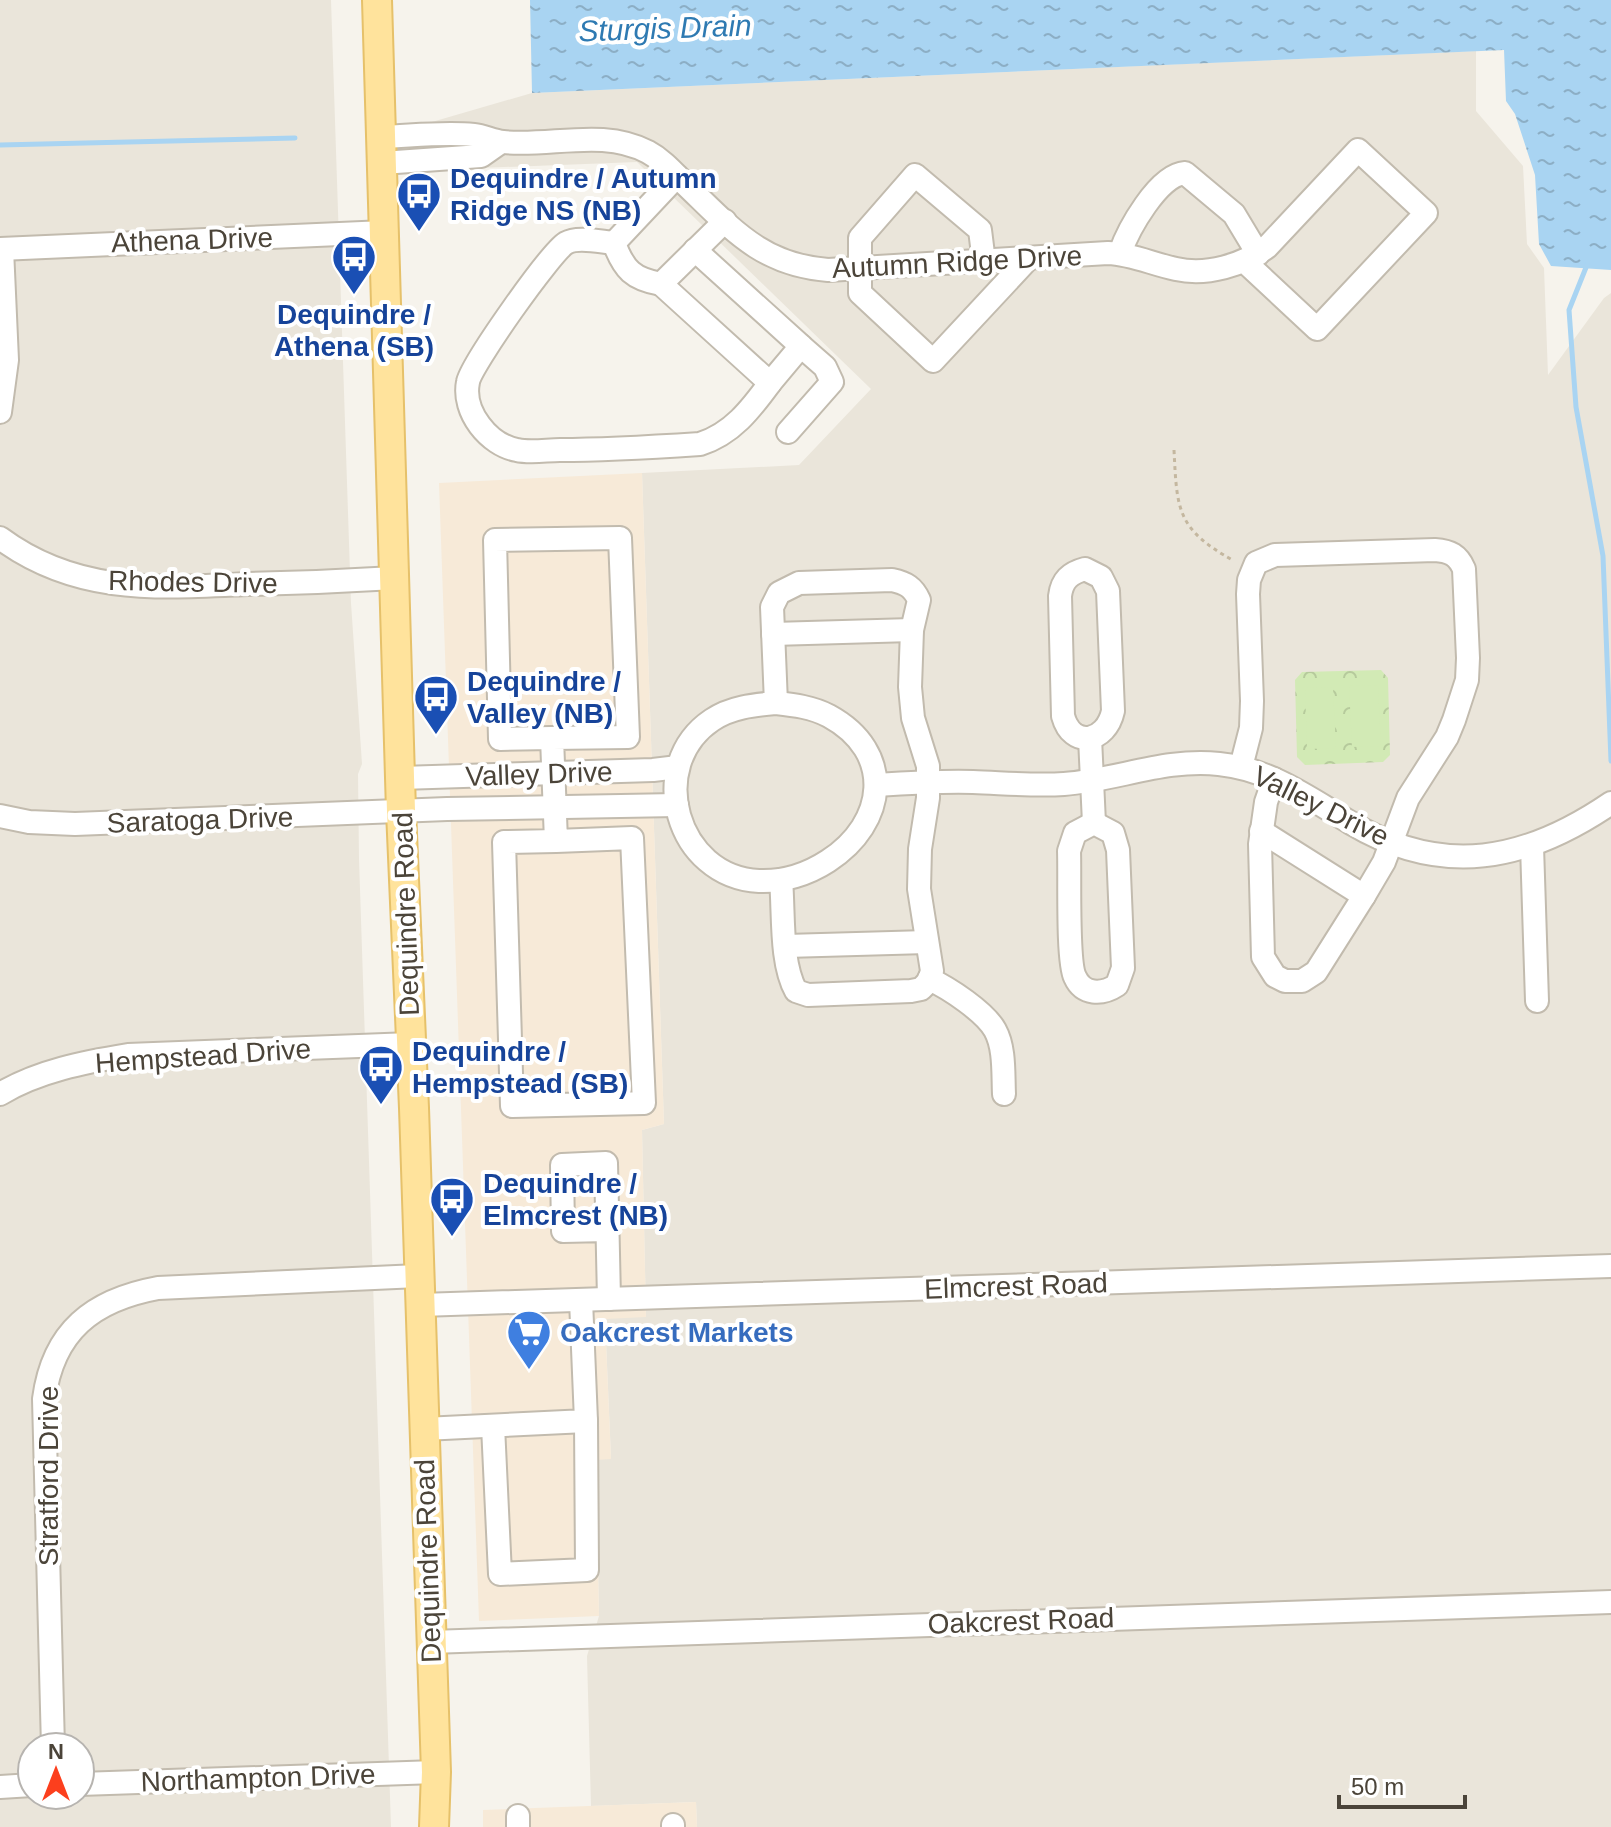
<svg xmlns="http://www.w3.org/2000/svg" width="1611" height="1827" viewBox="0 0 1611 1827" font-family="Helvetica,sans-serif">
<style>
.residential{fill:#eae5da;fill-rule:evenodd}
.commercial{fill:#f7ead8}
.forest{fill:url(#forest-crowns)}
.pitch{fill:#d2eab5}
.water{fill:url(#water-ripples)}
.lines{fill:none;stroke-linecap:round;stroke-linejoin:round}
.stream{stroke:#a9d4f2;stroke-width:5}
.minor-casing{stroke:#c2bbae;stroke-width:26}
.major-casing{stroke:#e6c16a;stroke-width:32}
.path{stroke:#c4b79f;stroke-width:3;stroke-dasharray:4 4;stroke-linecap:butt}
.minor{stroke:#fff;stroke-width:22}
.major{stroke:#ffe39c;stroke-width:28}
.labels{text-anchor:middle;dominant-baseline:central;stroke-width:8;stroke-linejoin:round;paint-order:stroke}
.transit-label{font-size:28px;font-weight:bold;fill:#164399;stroke:#fff;text-anchor:start}
.street-label{font-size:28px;fill:#4b4439;stroke:#fff}
.shop-label{font-size:28px;font-weight:bold;fill:#366cbe;stroke:#fff;text-anchor:start}
.water-label{font-size:30px;font-style:italic;fill:#2e7ab2;stroke:#fff}
</style>
<defs>
<pattern id="forest-crowns" width="20" height="18" patternUnits="userSpaceOnUse" patternTransform="scale(2)"><rect width="20" height="18" fill="#d2eab5"/><path d="M2 6a3 3 0 1 1 6 0M12 15a3 3 0 1 1 6 0" fill="none" stroke="#b6ca9c"/></pattern>
<pattern id="water-ripples" width="26" height="14" patternUnits="userSpaceOnUse" patternTransform="scale(2)"><rect width="26" height="14" fill="#a9d4f2"/><path d="M2 4q2-2 4 0t4 0M15 11q2-2 4 0t4 0" fill="none" stroke="#8caec5"/></pattern>
</defs>
<rect width="100%" height="100%" fill="#f6f3ec"/>
<g class="residential">
<path d="M0 0H331L351 603 362 764 358 774 359 859 391 1827H0ZM32 1747H80V1795H32Z"/>
<path d="M1476 51V111L1523 166 1527 244 1544 268 1548 375 1604 298 1611 293V1827H697L696 1802 591 1806 587 1656 599 1616 596 1459 611 1458 605 1318 646 1316 642 1130 664 1124 642 473 799 465 871 389 637 162 426 170 425 124 532 93Z"/>
</g>
<g class="commercial">
<path d="M642 473 664 1124 642 1130 646 1317 605 1319 611 1459 596 1460 599 1616 479 1621 439 483Z"/>
<path d="M696 1802 697 1827H483V1810Z"/>
</g>
<path class="forest" d="M1381 670 1388 678 1390 755 1383 762 1305 765 1297 757 1295 680 1302 672Z"/>
<g class="pitch">
<path d="M1378 685 1381 746 1352 747 1349 686Z"/>
<path d="M1333 687 1336 748 1307 749 1305 688Z"/>
</g>
<path class="water" d="M530 0H1611V270L1551 266 1539 244 1535 175 1515 114 1506 101 1504 50 532 93Z"/>
<g class="lines">
<g class="stream">
<path d="M0 145 295 138"/>
<path d="M1587 265 1569 310 1576 407 1603 556 1611 761"/>
</g>
<g class="minor-casing">
<g id="minor">
<path d="M382 137C412 136 443 132 474 135 484 136 493 141 503 142 551 147 603 128 648 152 663 160 674 173 685 184 731 228 761 265 828 270L1108 253C1132 254 1152 264 1176 269 1207 276 1243 265 1267 247L1358 150 1426 213 1317 329 1244 261"/>
<path d="M382 163 481 156 501 142"/>
<path d="M677 176 614 243C624 270 633 279 661 284L725 221"/>
<path d="M614 243C601 242 578 236 566 243 550 253 471 365 468 382 462 412 489 445 517 450 530 453 547 450 560 450 607 450 654 447 700 444 732 434 751 409 770 383"/>
<path d="M0 249 385 232"/>
<path d="M1120 253C1128 230 1158 175 1185 173L1234 214 1258 254"/>
<path d="M984 262 980 230 915 175 860 238V293L933 361 1028 259"/>
<path d="M661 284 770 383 801 346 695 250"/>
<path d="M0 412 7 360 2 249"/>
<path d="M788 432 832 382 825 367 801 346"/>
<path d="M0 538C77 595 158 588 248 584 297 583 346 581 395 578"/>
<path d="M1085 569 1101 577 1108 591 1113 711C1106 743 1072 749 1063 716L1060 596C1062 580 1070 573 1085 569Z"/>
<path d="M773 634 912 630"/>
<path d="M776 703 772 607 779 593 799 583 892 580C906 583 913 587 919 600L912 630 910 687 913 718 928 766V798L920 849 919 889 932 971 929 981 921 989 911 991 808 995 796 991C780 962 784 913 781 880"/>
<path d="M776 703C794 705 812 707 829 716 895 752 887 823 828 861 808 874 783 882 759 881 676 877 645 765 712 720 731 707 754 705 776 703Z"/>
<path d="M552 738 628 737 620 538 495 540 500 739 552 738 556 841 504 842 512 1106 644 1103 632 838 556 841"/>
<path d="M1090 738 1094 823"/>
<path d="M1241 767 1251 728 1252 701 1248 594 1249 580 1256 563 1275 555 1435 550C1450 551 1458 555 1464 569L1468 658 1467 680 1454 720 1447 737 1408 798 1384 862 1364 896 1316 972 1302 981H1285L1275 976 1263 957 1260 844 1266 802 1274 779"/>
<path d="M401 778 653 770 678 767"/>
<path d="M876 785C908 783 941 781 973 782 1003 783 1033 786 1064 784 1117 780 1166 758 1219 764 1270 769 1309 798 1351 823 1443 878 1526 861 1611 803"/>
<path d="M0 816 29 822 75 824 447 809 677 805"/>
<path d="M1094 823 1113 833 1118 850 1123 968 1117 985C1102 995 1083 995 1075 977 1067 961 1070 874 1069 851L1075 833Z"/>
<path d="M1261 831 1364 896"/>
<path d="M1532 846 1537 1001"/>
<path d="M786 946 927 942"/>
<path d="M929 979C949 988 985 1012 995 1030 1005 1048 1003 1074 1004 1094"/>
<path d="M0 1094C38 1071 85 1062 128 1055L411 1044"/>
<path d="M607 1230 563 1231 562 1165 606 1163 609 1299"/>
<path d="M421 1305 1611 1266"/>
<path d="M493 1426 500 1574 587 1570 586 1421"/>
<path d="M424 1429 586 1421 581 1300"/>
<path d="M431 1642 1611 1602"/>
<path d="M53 1747 44 1399C53 1331 93 1300 158 1288L418 1276"/>
<path d="M80 1784 436 1772"/>
<path d="M0 1787 32 1785"/>
<path d="M518 1816V1827"/>
<path d="M673 1825V1827"/>
</g>
</g>
<g class="major-casing">
<path id="major" d="M377 0 401 811 414 1108 436 1772 434 1827"/>
</g>
<path class="path" d="M1174 450C1177 511 1177 529 1234 561"/>
<use href="#minor" class="minor"/>
<use href="#major" class="major"/>
</g>
<defs>
<g id="bus-pin" transform="scale(2.3)"><path d="M0 17L-7.5 6A9.5 9.5 0 1 1 7.5 6Z" fill="#1a4fb4" stroke="#fff"/><path d="M-5-6H5V4H4V6H2V4H-2V6H-4V4H-5ZM-3.5-4V0h7V-4ZM-3.5 1.2v1.5H-2V1.2ZM2 1.2v1.5H3.5V1.2Z" fill="#fff"/></g>
<g id="supermarket-pin" transform="scale(2.3)"><path d="M0 17L-7.5 6A9.5 9.5 0 1 1 7.5 6Z" fill="#3f7fe0" stroke="#fff"/><path d="M-6-5.5h2.5l.6 2H6L4.5 2H-2.5L-4.4-4H-6ZM-1.5 3.2a1.3 1.3 0 1 0 .1 0ZM3 3.2a1.3 1.3 0 1 0 .1 0Z" fill="#fff"/></g>
</defs>
<g fill-rule="evenodd">
<use href="#bus-pin" x="419" y="194"/>
<use href="#bus-pin" x="354" y="257"/>
<use href="#bus-pin" x="436" y="697"/>
<use href="#bus-pin" x="381" y="1067"/>
<use href="#bus-pin" x="452" y="1199"/>
<use href="#supermarket-pin" x="529" y="1332"/>
</g>
<g class="labels">
<g class="transit-label">
<text x="450" y="178">Dequindre / Autumn<tspan x="450" dy="32">Ridge NS (NB)</tspan></text>
<text x="354" y="314" text-anchor="middle">Dequindre /<tspan x="354" dy="32">Athena (SB)</tspan></text>
<text x="467" y="681">Dequindre /<tspan x="467" dy="32">Valley (NB)</tspan></text>
<text x="412" y="1051">Dequindre /<tspan x="412" dy="32">Hempstead (SB)</tspan></text>
<text x="483" y="1183">Dequindre /<tspan x="483" dy="32">Elmcrest (NB)</tspan></text>
</g>
<g class="street-label">
<text transform="translate(192 240) rotate(-2)">Athena Drive</text>
<text transform="translate(957 262) rotate(-3)">Autumn Ridge Drive</text>
<text transform="translate(193 582) rotate(1)">Rhodes Drive</text>
<text transform="translate(539 774) rotate(-2)">Valley Drive</text>
<text transform="translate(1321 806) rotate(26)">Valley Drive</text>
<text transform="translate(200 820) rotate(-2)">Saratoga Drive</text>
<text transform="translate(406 914) rotate(-92)">Dequindre Road</text>
<text transform="translate(203 1056) rotate(-4)">Hempstead Drive</text>
<text transform="translate(1016 1286) rotate(-2)">Elmcrest Road</text>
<text transform="translate(48 1476) rotate(-90)">Stratford Drive</text>
<text transform="translate(428 1561) rotate(-92)">Dequindre Road</text>
<text transform="translate(1021 1621) rotate(-2)">Oakcrest Road</text>
<text transform="translate(258 1778) rotate(-2)">Northampton Drive</text>
</g>
<g class="shop-label">
<text x="560" y="1332">Oakcrest Markets</text>
</g>
<g class="water-label">
<text transform="translate(665 28) rotate(-2)">Sturgis Drain</text>
</g>
</g>
<g transform="translate(56 1771)"><circle r="38" fill="#ffffff" stroke="#b7b4b0" stroke-width="2"/>
<path d="M0-6L14 30L0 20L-14 30Z" fill="#fc3f1d"/>
<text y="-12" font-size="22" font-weight="bold" text-anchor="middle" fill="#4b4439">N</text>
</g>
<path d="M1339 1795v12h126v-12" fill="none" stroke="#4b4439" stroke-width="4"/>
<text x="1351" y="1795" font-size="24" fill="#4b4439" stroke="#ffffff" stroke-width="6" paint-order="stroke">50 m</text>
</svg>
